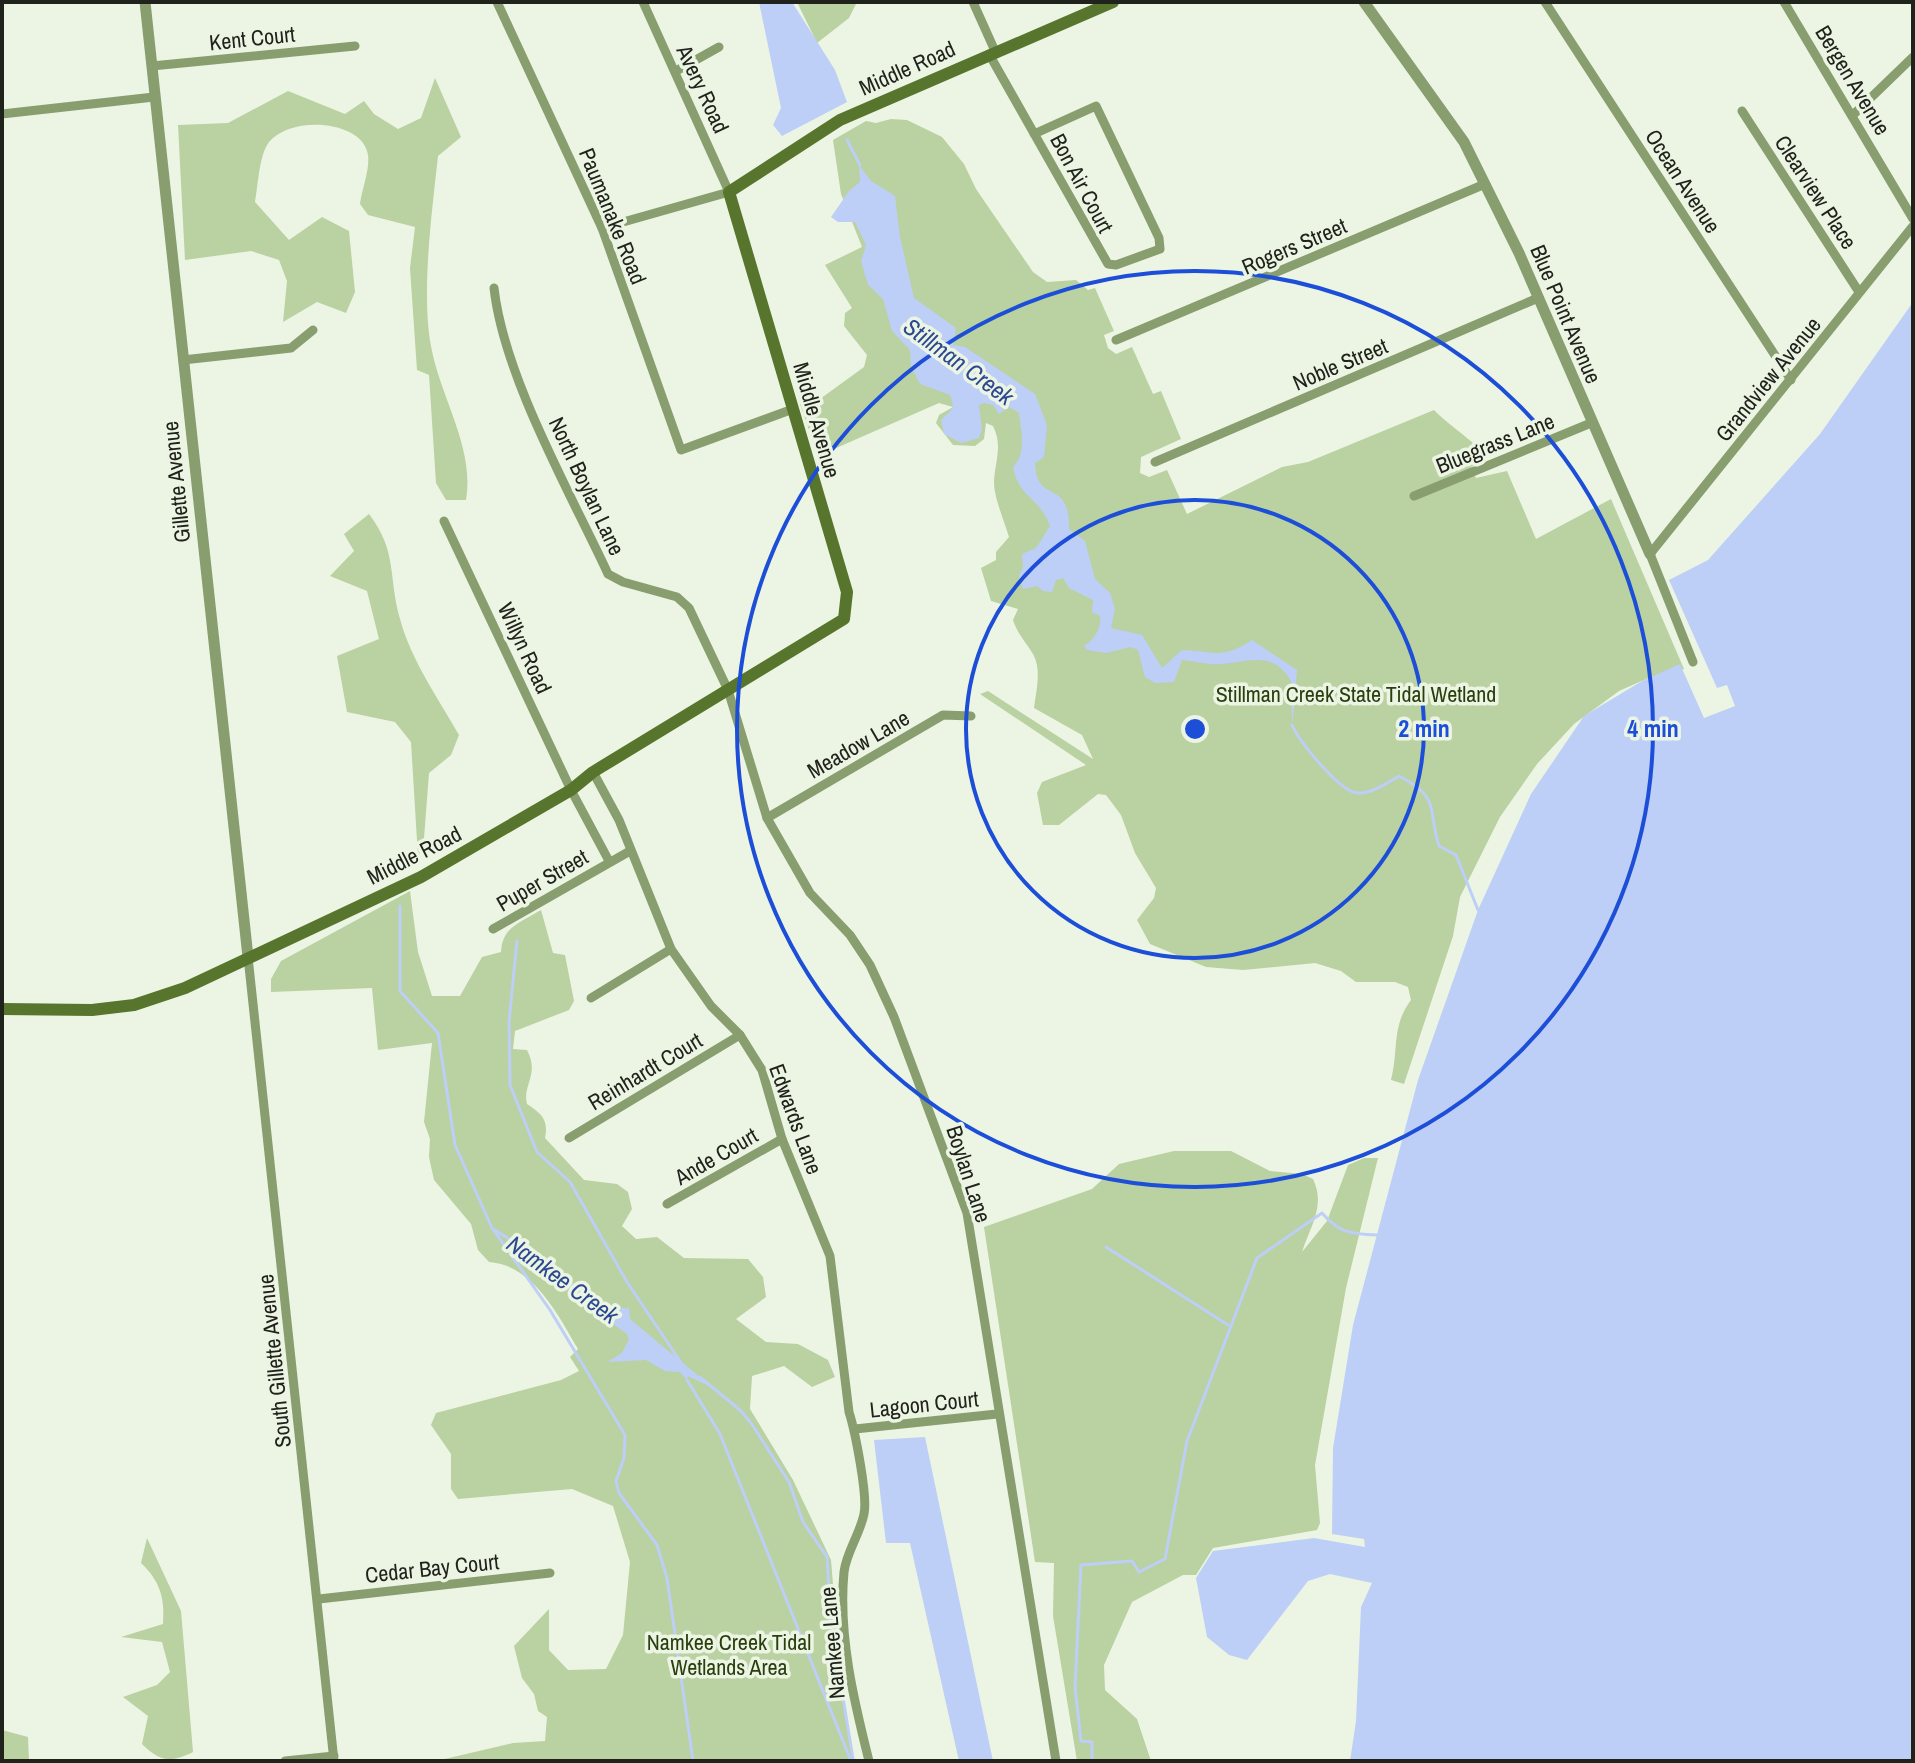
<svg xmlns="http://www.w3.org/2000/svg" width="1915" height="1763" viewBox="0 0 1915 1763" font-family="'Archivo Narrow',sans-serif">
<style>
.green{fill:#bad1a2}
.water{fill:#bdcff6}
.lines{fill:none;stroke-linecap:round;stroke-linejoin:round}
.stream{stroke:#bdcff6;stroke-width:3}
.minor{stroke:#889e6f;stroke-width:9}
.tertiary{stroke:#889e6f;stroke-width:11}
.secondary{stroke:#57752c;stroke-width:12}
.ring{fill:none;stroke:#1d4ed8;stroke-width:4}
.labels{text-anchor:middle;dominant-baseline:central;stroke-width:7;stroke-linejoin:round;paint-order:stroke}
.street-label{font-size:22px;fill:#20231c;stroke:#ecf5e3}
.park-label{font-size:22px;fill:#2b3f0e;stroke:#ecf5e3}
.water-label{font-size:24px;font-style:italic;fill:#2b4891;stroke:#ecf5e3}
.centre{fill:#1d4ed8;stroke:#ecf5e3;stroke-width:4}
.ring-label{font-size:24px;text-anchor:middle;font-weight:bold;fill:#1d4ed8;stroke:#ecf5e3;stroke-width:7;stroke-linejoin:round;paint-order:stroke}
</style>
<rect width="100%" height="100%" fill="#ecf5e3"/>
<g class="green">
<path d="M797 2H857L849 18 817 43Z"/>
<path d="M435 78 461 137 438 156C432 212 421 292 431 346 440 397 475 448 466 500H446L436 483 429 375 417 370 410 268 415 227 368 215 360 204C362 189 370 169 368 155 364 121 292 114 269 142 259 155 258 186 255 202L289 240 322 217 349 231 355 292 346 313 317 302 283 322 287 281 279 260 251 251 185 260 178 125 228 123 288 91 345 114 364 101 374 114 398 129 421 118Z"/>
<path d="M891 119 907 120 942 137 964 164 976 189 1033 272 1047 282 1076 280 1088 290 1095 288 1114 331 1104 335 1108 348 1116 354 1132 347 1153 394 1161 391 1181 439 1141 457 1140 473 1149 477 1167 470 1187 514 1282 467 1308 462 1434 410C1447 424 1477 443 1484 455L1482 462 1471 467 1476 478 1507 471 1536 539 1611 499 1684 669 1646 679 1619 691 1574 724 1537 764 1500 817 1460 897 1453 936 1404 1084 1391 1080C1399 1049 1391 1027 1411 1000L1408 987 1395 982H1356L1341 971 1315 963 1243 970 1206 967 1150 944 1137 920 1154 898 1156 888 1135 853 1121 815 1106 795 1098 794 1059 825H1043L1037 793 1042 782 1086 765 980 694 988 691 1093 759 1082 735 1034 708C1036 691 1042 670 1033 654 1026 642 1018 635 1013 620L1018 609 991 601 981 568 996 560V552L1009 537C1004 520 994 498 994 482 995 461 1003 446 993 426L986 423 984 439 975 446 953 445 936 423 939 415 953 407 939 403 818 456 800 404 820 399 864 367 867 355 844 326 845 313 852 308 825 265 862 247 841 194 833 140 866 121 876 123Z"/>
<path d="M369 514C398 552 388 577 400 619 411 660 438 698 459 735L451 755 429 773 423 851 418 857 411 742 395 722 347 712 337 656 379 639 367 591 330 576 354 551 344 534Z"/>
<path d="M410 891 418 952 432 996H460L482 957 501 952C502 927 521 922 541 910L553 953 565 955 574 1001 569 1010 515 1031 513 1049 527 1050C540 1075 522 1085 527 1104 541 1113 549 1120 545 1138L584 1180 617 1184 628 1192 632 1209 622 1226 636 1239 657 1237 684 1258 748 1259 763 1277 766 1297 736 1319 766 1342 798 1344 828 1360 835 1377 812 1387 784 1366 752 1376 750 1409 793 1480 831 1560 841 1682 854 1761H436L513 1743 545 1741 547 1717 538 1711 534 1694 522 1678 514 1646 549 1609V1650L568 1670 606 1669 623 1635 630 1562 613 1506 572 1489 458 1499 451 1489V1454L431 1425 436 1413 561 1380 579 1371 570 1357 578 1349C558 1315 533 1265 489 1262L478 1250 471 1224 434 1180 429 1157 430 1139 424 1122 432 1043 378 1050 372 988 271 992V979L281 961Z"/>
<path d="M1174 1151H1231L1270 1171 1302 1174 1313 1179C1326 1206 1310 1227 1302 1252L1327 1221 1348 1165 1364 1158H1378L1346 1288 1315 1465 1320 1523 1317 1530 1213 1548 1196 1575H1183L1132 1602 1104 1665 1105 1690 1137 1719 1151 1761H1077L1053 1616 1054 1563 1035 1562 984 1227 1092 1189 1119 1164Z"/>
<path d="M147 1538 181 1611 193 1752C171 1763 160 1762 142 1744L148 1716 123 1697 157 1685 170 1672 162 1642 121 1637 163 1624C165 1598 160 1581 141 1563Z"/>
<path d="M2 1730 28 1737 29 1761H2Z"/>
</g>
<g class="water">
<path d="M759 2H792L835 70 847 102 782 136 773 125 781 108Z"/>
<path d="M859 165 871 181 895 196 900 237 914 298 956 328 953 345 965 347 1035 394 1047 425 1044 457 1035 463C1037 507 1070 476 1069 529L1085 541 1095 579 1110 593 1115 609 1111 628 1142 635 1162 668 1182 650C1214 651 1222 660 1252 640L1297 670 1292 727 1291 681C1273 650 1249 662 1221 664 1208 665 1194 661 1182 660L1174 682 1155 683 1145 677 1138 650 1131 647 1106 653 1087 650 1084 646C1093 641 1102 628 1100 616L1092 612 1093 600 1069 588 1063 578 1056 580 1052 592 1043 591 1037 586 1023 589 1019 576 1023 567 1022 554 1036 548 1050 526C1039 496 1019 499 1013 467 1027 453 1021 431 1019 413L1009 407 999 414 993 405 984 403 979 405 982 430 979 438 961 443 944 434 941 420C951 410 956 410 950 395L920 384 911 366 910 350 892 331 883 299 868 285 861 261 866 245 855 222H838L831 217 849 191 860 182Z"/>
<path d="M1913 302V1761H1350L1356 1721 1361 1607 1372 1583 1330 1574 1308 1581 1247 1660 1229 1655 1207 1637 1196 1578 1213 1551 1314 1538 1365 1547 1364 1539 1332 1534 1333 1448 1353 1325 1418 1080 1478 910 1531 794 1584 716 1642 681 1680 664 1704 718 1735 706 1727 685 1717 688 1669 580 1708 560 1820 434Z"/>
<path d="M524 1249C545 1263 606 1313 629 1308L630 1319 713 1388 688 1376 687 1380 680 1372 665 1371 646 1360 607 1362 622 1353 629 1339 627 1334 583 1302Z"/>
<path d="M925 1437 993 1761H959L910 1543H886L874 1440Z"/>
</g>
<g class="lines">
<g class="stream">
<path d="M847 140 860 165"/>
<path d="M1292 725C1299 741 1339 791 1357 793 1371 794 1387 783 1399 776 1441 798 1427 807 1439 846L1456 855 1478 910"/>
<path d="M400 906V991L438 1033 455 1145 492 1228 550 1310 625 1435 624 1458 616 1481 619 1493 657 1545 667 1578 693 1761"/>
<path d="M517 941 509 1022 510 1085 537 1152 570 1182 627 1282 680 1361"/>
<path d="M495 1230 526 1250"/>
<path d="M1106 1247 1228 1325"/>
<path d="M700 1377 741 1411 751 1423 789 1482 803 1522 827 1557 831 1624 853 1759"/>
<path d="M687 1380 720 1434 851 1761"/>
<path d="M1092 1761V1742L1081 1741 1075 1687 1081 1565 1132 1561 1139 1572 1165 1559 1187 1441 1257 1258 1322 1213C1339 1233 1351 1234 1377 1235"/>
</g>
<g class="minor">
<path d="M497 2 602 228 681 450 793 409"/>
<path d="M973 2 995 51"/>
<path d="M1545 2 1791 380"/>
<path d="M1784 2 1913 219"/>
<path d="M989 54 1108 264 1116 265 1160 249 1159 238 1096 106 1034 134"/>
<path d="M152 66 355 46"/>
<path d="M676 71 719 47"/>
<path d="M1742 111 1859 292"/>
<path d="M2 114 154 97"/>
<path d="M1854 114 1913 57"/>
<path d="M602 228 729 192 643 2"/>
<path d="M494 288C504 377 570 492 608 574L623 582 677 597 689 608 728 690 767 818 810 893 850 935 870 965 894 1017 967 1213 1056 1761"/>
<path d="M1116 340 1485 184"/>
<path d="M183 360 291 348 313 330"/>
<path d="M1155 462 1538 298"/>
<path d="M1414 496 1591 423"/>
<path d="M444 521 571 790 609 861"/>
<path d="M1693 662 1650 554 1913 226"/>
<path d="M593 772 619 820 671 949 711 1006 740 1035 762 1070 782 1139 830 1256 849 1412C855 1431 868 1496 864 1514 860 1534 846 1553 844 1572 838 1635 854 1701 869 1761"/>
<path d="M767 818 943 715 971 716"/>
<path d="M493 929 630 851"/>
<path d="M248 957 334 1761"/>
<path d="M591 998 671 949"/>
<path d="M569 1138 740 1035"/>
<path d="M667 1204 782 1139"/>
<path d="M855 1429 997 1414"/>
<path d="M319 1599 550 1573"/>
<path d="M285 1761 334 1756"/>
</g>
<g class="tertiary">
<path d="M145 2 248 957"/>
<path d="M1364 2 1464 142 1519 253 1650 554"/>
</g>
<path class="secondary" d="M2 1009 92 1010 134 1005 185 988 421 877 571 790 593 772 844 619 847 592 729 192 840 120 1113 2"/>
</g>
<g class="ring">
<circle cx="1195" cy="729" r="229"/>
<circle cx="1195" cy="729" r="458"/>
</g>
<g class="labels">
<g class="street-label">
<text transform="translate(252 38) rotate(-6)">Kent Court</text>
<text transform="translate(907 68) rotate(-24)">Middle Road</text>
<text transform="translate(1853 80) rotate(59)">Bergen Avenue</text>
<text transform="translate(703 89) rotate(65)">Avery Road</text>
<text transform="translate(1683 181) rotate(57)">Ocean Avenue</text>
<text transform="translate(1082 183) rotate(62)">Bon Air Court</text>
<text transform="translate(1816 192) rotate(57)">Clearview Place</text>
<text transform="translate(613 216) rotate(68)">Paumanake Road</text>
<text transform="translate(1294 246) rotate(-23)">Rogers Street</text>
<text transform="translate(1566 314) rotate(67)">Blue Point Avenue</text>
<text transform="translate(1340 364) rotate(-23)">Noble Street</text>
<text transform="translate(1768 379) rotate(-51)">Grandview Avenue</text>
<text transform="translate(817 420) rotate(74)">Middle Avenue</text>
<text transform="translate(1495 443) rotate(-22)">Bluegrass Lane</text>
<text transform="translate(176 482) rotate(-96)">Gillette Avenue</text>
<text transform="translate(587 486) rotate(65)">North Boylan Lane</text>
<text transform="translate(525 648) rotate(65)">Willyn Road</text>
<text transform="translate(858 744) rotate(-30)">Meadow Lane</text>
<text transform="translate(414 855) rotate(-27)">Middle Road</text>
<text transform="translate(542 880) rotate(-30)">Puper Street</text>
<text transform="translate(645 1071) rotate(-31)">Reinhardt Court</text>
<text transform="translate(796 1119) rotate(70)">Edwards Lane</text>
<text transform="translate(716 1156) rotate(-30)">Ande Court</text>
<text transform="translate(969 1174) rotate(72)">Boylan Lane</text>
<text transform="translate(274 1361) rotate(-96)">South Gillette Avenue</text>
<text transform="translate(924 1404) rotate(-6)">Lagoon Court</text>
<text transform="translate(432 1568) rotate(-6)">Cedar Bay Court</text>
<text transform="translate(832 1643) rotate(-95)">Namkee Lane</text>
</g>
<g class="park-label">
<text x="1356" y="694">Stillman Creek State Tidal Wetland</text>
<text x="729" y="1642">Namkee Creek Tidal<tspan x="729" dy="25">Wetlands Area</tspan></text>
</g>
<g class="water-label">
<text transform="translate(959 361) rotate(36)">Stillman Creek</text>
<text transform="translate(563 1279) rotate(36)">Namkee Creek</text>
</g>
</g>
<circle cx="1195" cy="729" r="12" class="centre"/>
<g class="ring-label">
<text x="1424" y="737">2 min</text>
<text x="1653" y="737">4 min</text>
</g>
<rect width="1915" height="1763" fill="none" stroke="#20231c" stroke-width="8"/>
</svg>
